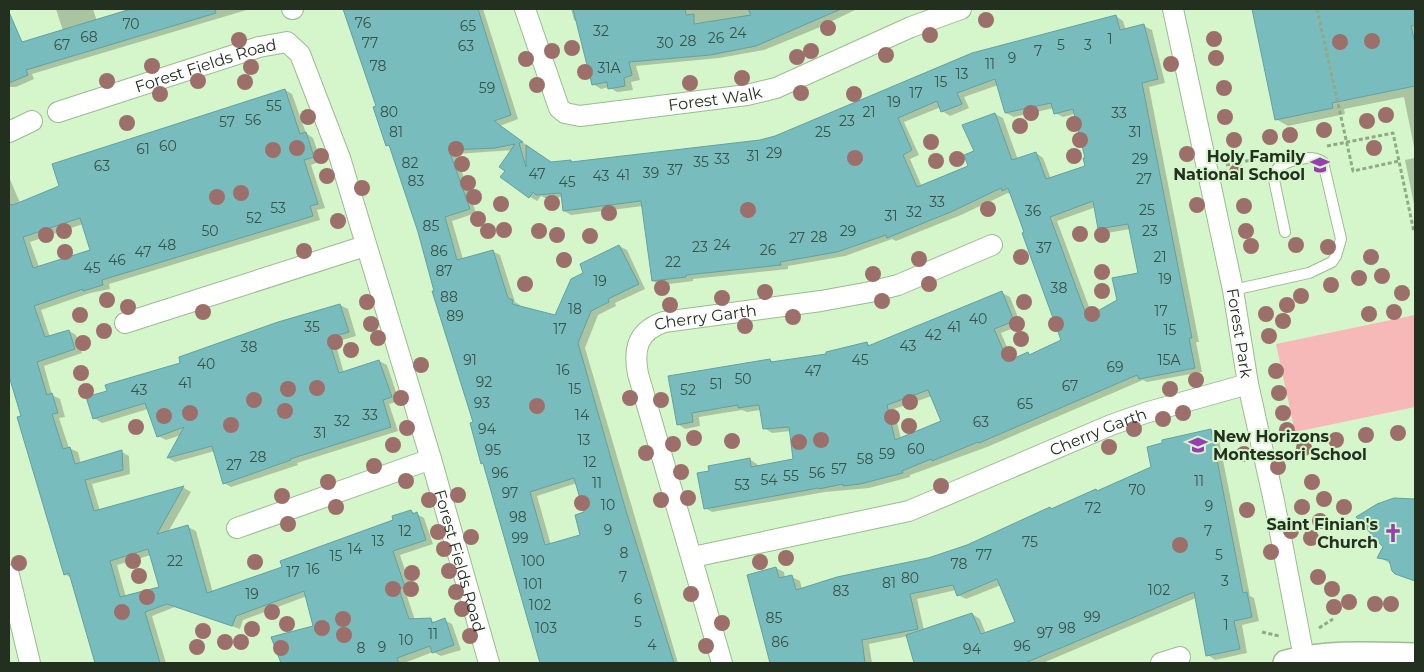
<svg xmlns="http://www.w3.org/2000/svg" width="1424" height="672" viewBox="0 0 1424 672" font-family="Montserrat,sans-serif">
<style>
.green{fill:#f7b8b8}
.shadow{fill:#0003;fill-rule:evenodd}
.building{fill:#79bcbe;stroke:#5fa2a3;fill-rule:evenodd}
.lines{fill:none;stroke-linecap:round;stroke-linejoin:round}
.service-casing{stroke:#9bbb91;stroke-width:12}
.minor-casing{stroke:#9bbb91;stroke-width:22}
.tertiary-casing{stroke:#9bbb91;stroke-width:28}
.path{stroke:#90aa88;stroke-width:3;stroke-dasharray:4 2.5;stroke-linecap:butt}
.service{stroke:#fff;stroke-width:10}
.minor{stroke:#fff;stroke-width:20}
.tertiary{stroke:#fff;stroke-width:25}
.tree{fill:#9c6f6a}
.labels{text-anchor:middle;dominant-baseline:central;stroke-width:4;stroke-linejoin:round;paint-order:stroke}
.number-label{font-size:14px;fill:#385347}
.street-label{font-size:16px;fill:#23301f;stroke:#d5f6ca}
.poi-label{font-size:16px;font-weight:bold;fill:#23301f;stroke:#d5f6ca;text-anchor:end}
</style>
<rect width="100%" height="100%" fill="#d5f6ca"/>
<path class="green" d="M1415 315V407L1295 432 1276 344Z"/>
<g class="shadow">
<path d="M56 9H93L97 21 126 12 125 9H250L32 74 34 79 16 87H9V45L20 40 24 43 63 31Z"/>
<path d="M343 9H483L518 119 500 126 552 163 571 161 574 163 761 141 1116 16 1123 21 1126 30 1144 26 1152 30 1165 83 1149 87 1199 342H1196L1202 372 1147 382 1143 380 987 447 910 475V477L869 488 825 492 712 512 705 508 710 472 749 459 757 464 758 467 794 460 791 431 772 433 764 428 761 410 747 412 742 410 699 417 700 426 685 429 678 424 670 377 770 360 775 363 828 355 867 343 871 346 1002 293 1010 297 1021 325 1001 333 1013 361 1028 354 1031 355 1063 341 1010 194 1008 193 961 215 896 241 892 239 845 256 788 266V269L693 279V281L661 285 653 281 643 206 571 215 564 211 562 197 545 198 541 196 537 201 529 196 507 171 513 150 456 154 476 213 452 221 463 259 492 251 500 255 515 302 520 305V307L556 317 584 274 619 246 627 250 645 289 615 303 616 306 598 315 585 348 678 663H541L419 232 391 148 387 145 377 106ZM998 85 1006 113 1014 117 1054 108 1055 113 1063 117 1075 114 1086 159V167L1051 179 1043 158 1036 153 1018 160 1003 118 995 114 975 151 970 167 922 187 910 159 919 155 904 122 941 107 942 111 950 116 969 108 964 97ZM1096 207 1099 229 1107 233 1130 229 1140 274 1119 300 1092 315 1057 221ZM932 396 943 422 901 439 894 409ZM577 483 586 513 581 536 551 545 537 496Z"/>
<path d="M571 9H857L818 28 764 50 719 58 636 66 640 80 631 82 633 90 617 92 609 87 601 89 593 84 578 23 574 20Z"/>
<path d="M1253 9H1415V152L1404 97 1344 109 1345 114 1288 126 1276 119Z"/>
<path d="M285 90 292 94 306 133 313 138 321 161 311 165 325 208 317 210 320 220 109 284 110 289 90 293 41 310 50 337 69 331 76 335 82 353 44 366 52 395 60 399 65 417 59 418 69 448 78 452 81 464 122 452 129 456 130 474 92 484 100 511 184 488 191 492 168 532 188 527 196 531 213 593 283 567 394 521 411 511 417 514 424 518 433 544 400 555 412 591 406 593 415 620H430L436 623 444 620 452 624 461 650 441 656 433 652 404 663H282L273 638 315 626 307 596 243 620 240 629 175 607 152 616 166 663H95L87 626 84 624 71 578 65 574 9 371V364L11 363 9 356V177L20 203ZM83 224 91 250 39 267 30 242ZM151 555 161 588 126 597 117 565Z"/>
<path d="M1415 158V209L1405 160Z"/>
<path d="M340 305 348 309 356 336 335 342 344 373 379 361 387 365 399 401 389 404 398 431 297 463 298 465 231 487 224 483 215 451 175 462 168 458 181 435 166 440 158 436 148 409 102 423 94 418 108 392Z"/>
<path d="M1211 430 1218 435 1250 596 1254 598 1259 621 1242 625 1247 653 1215 660 1208 655 1196 598 1043 663H916L908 636 869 644 872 663H772L749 575 776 568 784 572 785 578 792 577 800 581 802 589 928 559 967 546 1050 508 1052 509 1096 490 1099 492 1153 467ZM1001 585 1017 623 986 634 980 619 972 614 924 630 917 599 956 590 958 595 966 599Z"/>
<path d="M1394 499 1415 501V581L1393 570 1391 564 1379 557 1384 546Z"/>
</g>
<g class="building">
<path d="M131 9H215L216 13 26 70 28 75 9 83V12L22 42Z"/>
<path d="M343 9H478L511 115 494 121 523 142 519 143 526 167V145L551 162 571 160V162L760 140 775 136 972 53 1116 15 1120 30 1144 24 1158 79 1142 83 1192 338H1189L1195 368 1139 379 1137 375 979 443 978 442 932 461 931 459 902 471 903 473 860 484 843 486V484L819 489 818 488 704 509 697 473 709 471 708 466 750 458 751 467 793 459 789 427 763 429 759 405 738 408V405L692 413 693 422 677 425 668 376 770 359 771 362 826 354V352L867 342 868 346 1002 291 1014 321 994 329 1008 361 1028 352 1029 355 1061 340 1022 233 1024 232 1008 188 1002 191 1001 188 953 211 887 238 886 235 837 252 780 262 781 265 686 275V277L652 281 641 201 563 211 561 193 536 195 533 192 529 198 500 177 505 171 499 167 515 144 495 148 449 150 470 209 445 217 457 260 493 250 508 298 513 300 512 304 555 315 571 279 583 273 580 264 619 245 639 284 608 299 609 302 591 311 578 343 626 511 674 663H540L483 463 481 464 470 423 473 422 432 291H434L418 232 389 145 386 146 373 107 376 106ZM995 79 1005 113 1051 103 1054 114 1073 109 1085 158H1083L1085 166 1046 179 1036 152 1012 160 995 113 962 125 974 151 964 155 968 166 917 187 903 155 912 150 898 118 937 101 941 112 962 104 957 93ZM1093 201 1098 229 1128 224 1138 273 1112 278 1117 300 1087 317 1050 217ZM928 390 941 421 895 440 887 405ZM574 478 584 512 575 515 580 535 545 545 530 492Z"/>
<path d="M573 9H685L686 15 694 14V24L751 15 748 9H841L756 46 710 55 629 62 632 75 624 78 625 86 608 89 607 82 592 85Z"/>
<path d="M1252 9H1415V25L1411 26 1415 43V86L1332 103 1333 108 1275 120Z"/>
<path d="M285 89 300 134 306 132 314 157 304 160 318 204 310 206 313 216 102 280 103 285 83 291V289L34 306 45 337 69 330 75 349 37 362 47 395 52 393 58 413 52 414 63 449 70 447 75 464 122 450 123 470 85 480 94 511 184 486 157 534 188 525 207 593 282 567 280 561 393 520 392 516 411 510 413 514 417 512 426 540 393 551 405 587 399 589 409 619 431 618 432 623 445 618 454 645 432 653 430 646 397 658 399 663H281L271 637 313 626 304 591 236 616 232 626 167 604 145 612 160 663H95L69 573 64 575 17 417 21 416 9 376V204L13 205 59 186 52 164ZM80 218 90 250 33 268 23 237ZM148 549 159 587 120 597 110 561Z"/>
<path d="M340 304 349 332 328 338 339 373 379 360 392 397 383 400 391 427 290 459 291 460 223 484 212 446 167 458 184 427 157 437 145 403 93 419 86 397 107 391 105 385 180 363 179 357 278 322Z"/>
<path d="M1211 429 1243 593 1247 592 1252 617 1234 621 1240 649 1206 656 1194 592 1025 663H914L906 635 972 613 981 634 1015 622 997 579 957 596 953 585 910 594 918 629 862 640 865 663H770L747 575 776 567 779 578 792 575 796 590 837 577 928 558 967 545 1050 507 1051 509 1096 489 1097 491 1151 467 1147 447 1162 443V440Z"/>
<path d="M1394 498 1415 499V581L1395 574 1392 571 1389 560 1377 558 1383 547 1356 517 1377 504Z"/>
</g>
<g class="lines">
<g class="service-casing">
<path id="service" d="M1233 290 1309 273 1332 262 1336 256 1341 239 1323 162C1310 153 1279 161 1273 175L1285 232"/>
</g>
<g class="minor-casing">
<g id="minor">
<path d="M292 9H293"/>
<path id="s1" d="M525 9 559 108 565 113 580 116 747 95 776 88 911 27 961 9"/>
<path id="s2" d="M1173 9 1233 290 1248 384 1274 501 1304 658"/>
<path id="s3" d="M58 112 259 47 287 42 300 54 340 158 431 459 489 663"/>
<path d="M9 132 32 121"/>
<path d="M125 323 365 246"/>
<path d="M237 528 431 459"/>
<path id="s4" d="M693 557 909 511 1111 425 1145 413 1248 384"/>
<path d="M9 575 30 663"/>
<path id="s5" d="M722 663 638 374C633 348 638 331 664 322L821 301 870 292 898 285 992 245"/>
<path d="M1161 663 1180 657"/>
</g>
</g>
<g class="tertiary-casing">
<path id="tertiary" d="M1286 663C1328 652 1372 655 1415 656"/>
</g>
<g class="path">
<path d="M1317 9 1353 171 1399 161"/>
<path d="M1327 146 1393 133 1414 232"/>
<path d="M1226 165 1267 157"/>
<path d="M1319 628 1333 619"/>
<path d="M1262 632 1279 636"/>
</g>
<use href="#service" class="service"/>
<use href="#minor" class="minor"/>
<use href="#tertiary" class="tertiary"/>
</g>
<g class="tree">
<circle cx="986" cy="20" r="8"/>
<circle cx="828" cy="28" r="8"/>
<circle cx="930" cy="35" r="8"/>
<circle cx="1214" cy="39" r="8"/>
<circle cx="239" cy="40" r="8"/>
<circle cx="1372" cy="41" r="8"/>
<circle cx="1340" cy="42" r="8"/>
<circle cx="572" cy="48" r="8"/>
<circle cx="552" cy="51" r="8"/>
<circle cx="811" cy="51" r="8"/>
<circle cx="886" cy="55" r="8"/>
<circle cx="797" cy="57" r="8"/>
<circle cx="1216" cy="58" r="8"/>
<circle cx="526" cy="59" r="8"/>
<circle cx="1171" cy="64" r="8"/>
<circle cx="152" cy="66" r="8"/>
<circle cx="251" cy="67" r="8"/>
<circle cx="585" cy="72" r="8"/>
<circle cx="742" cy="78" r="8"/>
<circle cx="107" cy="81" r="8"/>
<circle cx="198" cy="81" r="8"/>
<circle cx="245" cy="82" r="8"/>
<circle cx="690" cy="83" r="8"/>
<circle cx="537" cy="85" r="8"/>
<circle cx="1224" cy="88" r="8"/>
<circle cx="801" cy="93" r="8"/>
<circle cx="160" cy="94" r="8"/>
<circle cx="854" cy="94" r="8"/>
<circle cx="1031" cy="113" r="8"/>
<circle cx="1386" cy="115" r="8"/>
<circle cx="308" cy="117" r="8"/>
<circle cx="1225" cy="117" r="8"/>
<circle cx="1367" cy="121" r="8"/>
<circle cx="127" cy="123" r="8"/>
<circle cx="1074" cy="124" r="8"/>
<circle cx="1020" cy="126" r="8"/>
<circle cx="1324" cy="130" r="8"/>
<circle cx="1290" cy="135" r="8"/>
<circle cx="1270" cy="137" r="8"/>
<circle cx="1080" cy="140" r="8"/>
<circle cx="1234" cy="140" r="8"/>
<circle cx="931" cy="142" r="8"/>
<circle cx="297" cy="148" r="8"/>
<circle cx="1374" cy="148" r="8"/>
<circle cx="456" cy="149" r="8"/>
<circle cx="273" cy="150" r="8"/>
<circle cx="1187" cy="154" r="8"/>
<circle cx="321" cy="156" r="8"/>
<circle cx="1074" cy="156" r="8"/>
<circle cx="855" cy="158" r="8"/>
<circle cx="957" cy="159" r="8"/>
<circle cx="936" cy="161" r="8"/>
<circle cx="462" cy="164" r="8"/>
<circle cx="1237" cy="172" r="8"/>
<circle cx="327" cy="176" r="8"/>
<circle cx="468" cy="183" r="8"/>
<circle cx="362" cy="188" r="8"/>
<circle cx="241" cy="193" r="8"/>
<circle cx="217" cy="197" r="8"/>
<circle cx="474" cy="197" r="8"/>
<circle cx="552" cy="203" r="8"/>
<circle cx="501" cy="204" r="8"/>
<circle cx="1197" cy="205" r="8"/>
<circle cx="1244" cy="206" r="8"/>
<circle cx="988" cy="209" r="8"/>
<circle cx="748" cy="210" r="8"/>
<circle cx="609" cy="213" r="8"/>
<circle cx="478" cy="219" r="8"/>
<circle cx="338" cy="221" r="8"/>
<circle cx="504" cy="230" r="8"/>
<circle cx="64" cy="231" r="8"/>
<circle cx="488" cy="231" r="8"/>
<circle cx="539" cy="231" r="8"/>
<circle cx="1246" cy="231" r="8"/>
<circle cx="1080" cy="234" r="8"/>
<circle cx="46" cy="235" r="8"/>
<circle cx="557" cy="235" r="8"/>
<circle cx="1102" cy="235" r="8"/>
<circle cx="590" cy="236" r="8"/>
<circle cx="1296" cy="245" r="8"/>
<circle cx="1251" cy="246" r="8"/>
<circle cx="1328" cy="247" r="8"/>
<circle cx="304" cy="251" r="8"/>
<circle cx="65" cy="252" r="8"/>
<circle cx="1021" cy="257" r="8"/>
<circle cx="1371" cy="257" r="8"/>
<circle cx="919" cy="259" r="8"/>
<circle cx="564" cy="260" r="8"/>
<circle cx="1102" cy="272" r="8"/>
<circle cx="873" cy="274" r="8"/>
<circle cx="1382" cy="276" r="8"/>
<circle cx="1359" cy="278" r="8"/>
<circle cx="525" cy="284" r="8"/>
<circle cx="929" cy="284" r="8"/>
<circle cx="1331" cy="285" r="8"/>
<circle cx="662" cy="288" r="8"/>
<circle cx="1102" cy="291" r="8"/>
<circle cx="765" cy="292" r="8"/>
<circle cx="1402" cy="293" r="8"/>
<circle cx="1301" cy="296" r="8"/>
<circle cx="722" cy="298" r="8"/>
<circle cx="107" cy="300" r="8"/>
<circle cx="882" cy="301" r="8"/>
<circle cx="367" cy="302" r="8"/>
<circle cx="1024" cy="302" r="8"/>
<circle cx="670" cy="305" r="8"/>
<circle cx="1287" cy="305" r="8"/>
<circle cx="128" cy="307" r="8"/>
<circle cx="203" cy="312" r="8"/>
<circle cx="1394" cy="312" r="8"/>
<circle cx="1092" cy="314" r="8"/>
<circle cx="1266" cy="314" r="8"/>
<circle cx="1369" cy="314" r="8"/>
<circle cx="80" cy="315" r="8"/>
<circle cx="793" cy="317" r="8"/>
<circle cx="1283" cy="321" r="8"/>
<circle cx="371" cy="324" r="8"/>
<circle cx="1017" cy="324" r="8"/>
<circle cx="1056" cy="324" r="8"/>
<circle cx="745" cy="326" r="8"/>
<circle cx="104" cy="331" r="8"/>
<circle cx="1269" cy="336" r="8"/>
<circle cx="378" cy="338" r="8"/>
<circle cx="1021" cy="339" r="8"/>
<circle cx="335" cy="342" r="8"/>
<circle cx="83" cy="343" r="8"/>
<circle cx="351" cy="350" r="8"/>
<circle cx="1009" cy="354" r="8"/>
<circle cx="421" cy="365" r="8"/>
<circle cx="1276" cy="371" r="8"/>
<circle cx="81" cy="373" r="8"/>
<circle cx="1196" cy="380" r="8"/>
<circle cx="317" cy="388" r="8"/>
<circle cx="288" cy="389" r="8"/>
<circle cx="1170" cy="389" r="8"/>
<circle cx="86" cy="391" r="8"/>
<circle cx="1279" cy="393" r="8"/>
<circle cx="401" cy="398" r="8"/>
<circle cx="630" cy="398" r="8"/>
<circle cx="254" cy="400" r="8"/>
<circle cx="661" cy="400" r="8"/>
<circle cx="910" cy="402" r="8"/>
<circle cx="537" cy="406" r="8"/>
<circle cx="285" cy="411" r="8"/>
<circle cx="190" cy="413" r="8"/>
<circle cx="1183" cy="413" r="8"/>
<circle cx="1283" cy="413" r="8"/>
<circle cx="164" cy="416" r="8"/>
<circle cx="892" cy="417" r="8"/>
<circle cx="1163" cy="419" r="8"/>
<circle cx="231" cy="425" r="8"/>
<circle cx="909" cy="426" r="8"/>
<circle cx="136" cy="427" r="8"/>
<circle cx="407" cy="428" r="8"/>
<circle cx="1134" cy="429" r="8"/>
<circle cx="1287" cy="430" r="8"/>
<circle cx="1398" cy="433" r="8"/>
<circle cx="1366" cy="435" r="8"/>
<circle cx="694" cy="438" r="8"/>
<circle cx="821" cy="440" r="8"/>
<circle cx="1336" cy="440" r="8"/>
<circle cx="732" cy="441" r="8"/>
<circle cx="799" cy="442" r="8"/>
<circle cx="673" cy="444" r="8"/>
<circle cx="393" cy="445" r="8"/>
<circle cx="1109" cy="447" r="8"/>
<circle cx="1304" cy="448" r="8"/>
<circle cx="646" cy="453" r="8"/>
<circle cx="1244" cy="454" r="8"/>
<circle cx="374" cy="466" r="8"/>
<circle cx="1278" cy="467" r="8"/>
<circle cx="681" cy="472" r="8"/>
<circle cx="406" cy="481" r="8"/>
<circle cx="328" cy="482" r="8"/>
<circle cx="1312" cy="482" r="8"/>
<circle cx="941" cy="486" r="8"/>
<circle cx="458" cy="495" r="8"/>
<circle cx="282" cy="496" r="8"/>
<circle cx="688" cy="498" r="8"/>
<circle cx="1324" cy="499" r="8"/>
<circle cx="429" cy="500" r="8"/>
<circle cx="661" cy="500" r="8"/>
<circle cx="582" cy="503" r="8"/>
<circle cx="336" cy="507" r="8"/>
<circle cx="1302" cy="507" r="8"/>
<circle cx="1344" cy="507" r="8"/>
<circle cx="1247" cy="510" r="8"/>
<circle cx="1320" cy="521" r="8"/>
<circle cx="288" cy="524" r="8"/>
<circle cx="1291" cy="531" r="8"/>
<circle cx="438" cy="532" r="8"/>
<circle cx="471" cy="537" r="8"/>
<circle cx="1311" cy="538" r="8"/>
<circle cx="1180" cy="545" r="8"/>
<circle cx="444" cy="549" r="8"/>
<circle cx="1271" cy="552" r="8"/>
<circle cx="786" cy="558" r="8"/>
<circle cx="133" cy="561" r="8"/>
<circle cx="255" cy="562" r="8"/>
<circle cx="760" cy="562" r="8"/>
<circle cx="19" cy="563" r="8"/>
<circle cx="449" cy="571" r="8"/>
<circle cx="412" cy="573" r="8"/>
<circle cx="139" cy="576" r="8"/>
<circle cx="1318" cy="577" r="8"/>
<circle cx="393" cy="589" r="8"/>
<circle cx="411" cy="589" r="8"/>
<circle cx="1332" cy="589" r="8"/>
<circle cx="456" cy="592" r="8"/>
<circle cx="691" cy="594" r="8"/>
<circle cx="147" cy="597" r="8"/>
<circle cx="1349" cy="602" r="8"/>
<circle cx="1375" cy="604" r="8"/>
<circle cx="1391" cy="604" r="8"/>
<circle cx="1334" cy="607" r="8"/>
<circle cx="462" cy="609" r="8"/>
<circle cx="122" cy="612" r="8"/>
<circle cx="272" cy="612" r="8"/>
<circle cx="343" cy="619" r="8"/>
<circle cx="722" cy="623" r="8"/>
<circle cx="287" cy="624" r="8"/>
<circle cx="322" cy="628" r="8"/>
<circle cx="252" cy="629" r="8"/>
<circle cx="203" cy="631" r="8"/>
<circle cx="344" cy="635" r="8"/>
<circle cx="470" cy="636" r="8"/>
<circle cx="225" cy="642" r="8"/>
<circle cx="241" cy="642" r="8"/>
<circle cx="706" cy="646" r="8"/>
<circle cx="197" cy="647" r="8"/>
<circle cx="281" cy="648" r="8"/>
</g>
<defs>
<g id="school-bare" transform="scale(1.5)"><path d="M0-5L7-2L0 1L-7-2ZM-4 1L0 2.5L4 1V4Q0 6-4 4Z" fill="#9540ae" stroke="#d5f6ca" stroke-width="2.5" paint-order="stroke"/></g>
<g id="church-bare" transform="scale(1.5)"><path d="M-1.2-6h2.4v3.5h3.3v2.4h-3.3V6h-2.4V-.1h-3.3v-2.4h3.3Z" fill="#9540ae" stroke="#d5f6ca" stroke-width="2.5" paint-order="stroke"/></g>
</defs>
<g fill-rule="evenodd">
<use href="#school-bare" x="1320" y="165"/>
<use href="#school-bare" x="1198" y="445"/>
<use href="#church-bare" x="1393" y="533"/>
</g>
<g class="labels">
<g class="number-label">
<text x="363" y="23">76</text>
<text x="131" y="24">70</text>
<text x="468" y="26">65</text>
<text x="601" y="31">32</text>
<text x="738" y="33">24</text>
<text x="89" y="37">68</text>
<text x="716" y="38">26</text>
<text x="1110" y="39">1</text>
<text x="688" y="41">28</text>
<text x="370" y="43">77</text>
<text x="665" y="43">30</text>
<text x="62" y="45">67</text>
<text x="1061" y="45">5</text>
<text x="1088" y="45">3</text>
<text x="466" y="46">63</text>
<text x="1038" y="51">7</text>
<text x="1012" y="58">9</text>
<text x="990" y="64">11</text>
<text x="378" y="66">78</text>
<text x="609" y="68">31A</text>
<text x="962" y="74">13</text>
<text x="941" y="82">15</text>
<text x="487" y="88">59</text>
<text x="916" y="93">17</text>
<text x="894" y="102">19</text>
<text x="274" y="106">55</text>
<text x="389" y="112">80</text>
<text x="869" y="112">21</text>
<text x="1119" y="113">33</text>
<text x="253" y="120">56</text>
<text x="847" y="121">23</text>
<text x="227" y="122">57</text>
<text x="396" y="132">81</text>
<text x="823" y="132">25</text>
<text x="1135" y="132">31</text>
<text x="168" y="146">60</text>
<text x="143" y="149">61</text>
<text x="774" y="153">29</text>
<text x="753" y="156">31</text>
<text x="722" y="159">33</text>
<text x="1140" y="159">29</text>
<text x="701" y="162">35</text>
<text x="410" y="163">82</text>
<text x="102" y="166">63</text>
<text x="675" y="170">37</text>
<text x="651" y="173">39</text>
<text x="537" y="174">47</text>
<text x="623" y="175">41</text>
<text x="601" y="176">43</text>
<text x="1144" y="179">27</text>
<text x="416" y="181">83</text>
<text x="567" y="182">45</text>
<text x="937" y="202">33</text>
<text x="278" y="208">53</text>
<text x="1147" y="210">25</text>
<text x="1033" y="211">36</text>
<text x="914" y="212">32</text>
<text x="891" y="216">31</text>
<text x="254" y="218">52</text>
<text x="431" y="226">85</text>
<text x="210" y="231">50</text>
<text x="848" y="231">29</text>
<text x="1150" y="231">23</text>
<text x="819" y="237">28</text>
<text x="797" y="238">27</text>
<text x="167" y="245">48</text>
<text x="722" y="245">24</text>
<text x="700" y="247">23</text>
<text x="1044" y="248">37</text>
<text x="768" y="250">26</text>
<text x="439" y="251">86</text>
<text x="143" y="252">47</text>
<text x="1160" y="257">21</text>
<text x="117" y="260">46</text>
<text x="673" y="262">22</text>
<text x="92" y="268">45</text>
<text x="444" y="271">87</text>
<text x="1165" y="279">19</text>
<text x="600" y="281">19</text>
<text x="1059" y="288">38</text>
<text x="449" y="297">88</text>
<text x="575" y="309">18</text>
<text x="1161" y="311">17</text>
<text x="455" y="316">89</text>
<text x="978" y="319">40</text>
<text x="312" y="327">35</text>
<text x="954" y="327">41</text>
<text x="560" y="329">17</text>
<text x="1170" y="330">15</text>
<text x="933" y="335">42</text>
<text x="908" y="346">43</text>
<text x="249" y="347">38</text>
<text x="470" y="360">91</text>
<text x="860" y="360">45</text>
<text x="1169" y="360">15A</text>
<text x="206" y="364">40</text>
<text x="1115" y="367">69</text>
<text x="563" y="370">16</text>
<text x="813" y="371">47</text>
<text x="743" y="379">50</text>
<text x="484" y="382">92</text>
<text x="185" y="383">41</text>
<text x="716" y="384">51</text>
<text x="1070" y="386">67</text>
<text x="575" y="389">15</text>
<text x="139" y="390">43</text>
<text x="688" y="390">52</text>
<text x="482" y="403">93</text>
<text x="1025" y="404">65</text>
<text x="370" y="415">33</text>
<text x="582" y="415">14</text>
<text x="342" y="421">32</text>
<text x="981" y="422">63</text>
<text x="487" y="429">94</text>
<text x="320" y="433">31</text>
<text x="584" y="440">13</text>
<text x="916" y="449">60</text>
<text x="493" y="450">95</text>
<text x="887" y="454">59</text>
<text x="258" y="457">28</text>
<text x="865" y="459">58</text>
<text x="590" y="462">12</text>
<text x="234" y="465">27</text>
<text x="839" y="469">57</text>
<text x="500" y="473">96</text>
<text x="817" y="473">56</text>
<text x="791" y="476">55</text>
<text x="769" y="480">54</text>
<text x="1199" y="481">11</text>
<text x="597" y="483">11</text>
<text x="742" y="485">53</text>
<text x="1137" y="490">70</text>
<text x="510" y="493">97</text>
<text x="608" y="505">10</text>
<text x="1209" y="506">9</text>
<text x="1093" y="508">72</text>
<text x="518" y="517">98</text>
<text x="608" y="530">9</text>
<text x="405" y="531">12</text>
<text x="1208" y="531">7</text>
<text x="520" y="538">99</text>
<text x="378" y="541">13</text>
<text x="1030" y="542">75</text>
<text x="355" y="549">14</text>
<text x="624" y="553">8</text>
<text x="984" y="555">77</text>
<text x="1219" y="555">5</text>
<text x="336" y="556">15</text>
<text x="175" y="561">22</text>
<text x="533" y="561">100</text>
<text x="959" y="564">78</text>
<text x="313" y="569">16</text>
<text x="293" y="572">17</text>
<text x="623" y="577">7</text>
<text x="910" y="578">80</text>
<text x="1225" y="581">3</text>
<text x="889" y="583">81</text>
<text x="533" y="584">101</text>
<text x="1159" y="590">102</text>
<text x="841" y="591">83</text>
<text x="252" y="594">19</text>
<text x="638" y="599">6</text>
<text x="540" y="605">102</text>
<text x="1092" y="617">99</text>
<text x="774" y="618">85</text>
<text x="638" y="622">5</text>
<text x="1226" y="625">1</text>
<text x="546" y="628">103</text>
<text x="1067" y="628">98</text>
<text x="1045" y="633">97</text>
<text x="433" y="634">11</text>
<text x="406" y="640">10</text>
<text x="780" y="642">86</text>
<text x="652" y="645">4</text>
<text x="1022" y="646">96</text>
<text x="382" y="647">9</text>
<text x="361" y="648">8</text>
<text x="972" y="649">94</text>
</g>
<g class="street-label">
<text stroke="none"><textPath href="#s3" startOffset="155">Forest Fields Road</textPath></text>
<text stroke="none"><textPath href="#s1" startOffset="264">Forest Walk</textPath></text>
<text stroke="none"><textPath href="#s5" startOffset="408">Cherry Garth</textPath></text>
<text stroke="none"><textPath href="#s2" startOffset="331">Forest Park</textPath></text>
<text stroke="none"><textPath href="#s4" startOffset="426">Cherry Garth</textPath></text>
<text stroke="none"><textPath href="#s3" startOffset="789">Forest Fields Road</textPath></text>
</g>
<g class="poi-label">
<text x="1305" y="156">Holy Family<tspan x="1305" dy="18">National School</tspan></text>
<text x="1213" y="436" text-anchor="start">New Horizons<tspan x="1213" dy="18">Montessori School</tspan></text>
<text x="1378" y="524">Saint Finian's<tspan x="1378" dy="18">Church</tspan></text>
</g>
</g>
<rect width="1424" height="672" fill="none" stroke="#23301f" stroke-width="20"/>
</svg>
